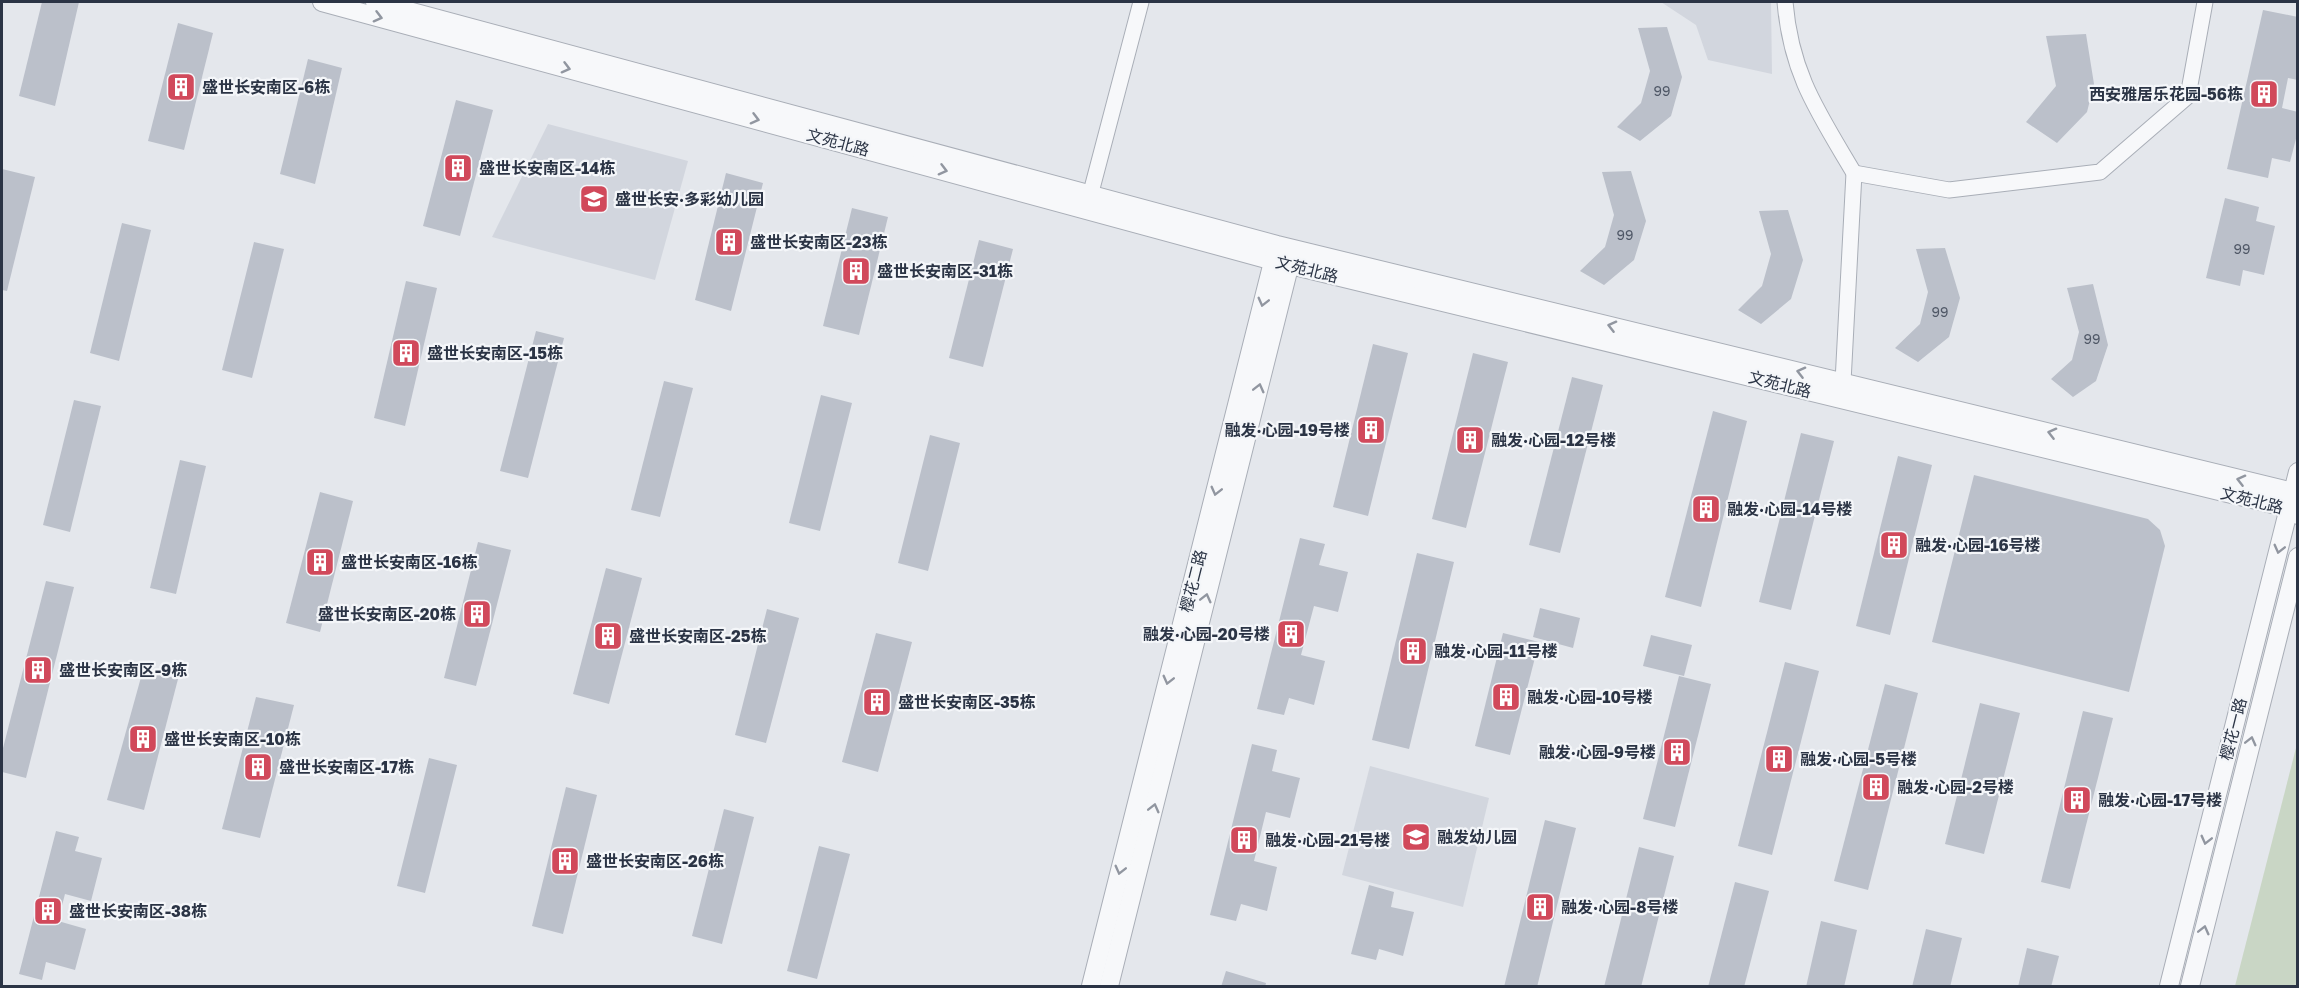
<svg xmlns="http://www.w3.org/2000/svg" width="2299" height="988" viewBox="0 0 2299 988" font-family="'Golos Text','Noto Sans SC',sans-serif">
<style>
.built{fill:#d2d6de}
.green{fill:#c9d6c5}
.building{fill:#bbc0ca}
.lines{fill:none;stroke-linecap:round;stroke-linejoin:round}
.minor-casing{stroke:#a9aeb7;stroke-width:17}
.tertiary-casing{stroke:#a9aeb7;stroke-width:20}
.minor{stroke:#f7f8fa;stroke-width:15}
.tertiary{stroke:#f7f8fa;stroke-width:18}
.oneway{stroke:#9196a0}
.labels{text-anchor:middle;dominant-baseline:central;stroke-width:4.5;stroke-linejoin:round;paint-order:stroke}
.number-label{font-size:14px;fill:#4f5766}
.poi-label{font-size:16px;font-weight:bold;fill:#2b3445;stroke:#f4f6f9;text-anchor:start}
.street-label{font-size:16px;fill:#2b3445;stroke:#f4f6f9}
</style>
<rect width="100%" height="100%" fill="#e4e7ec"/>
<g class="built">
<path d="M1661 2H1771L1772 74 1708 60 1696 25Z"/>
<path d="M548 124 688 161 655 280 492 237Z"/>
<path d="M1370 766 1489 798 1463 907 1342 875Z"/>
</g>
<path class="green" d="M2297 744V986H2235Z"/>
<g class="building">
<path d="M42 2H79L55 106 19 96Z"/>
<path d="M2263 10 2298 17V80L2288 78 2282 108 2298 112V131L2290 162 2272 158 2268 178 2227 169Z"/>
<path d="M178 23 213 33 184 150 148 141Z"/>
<path d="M1667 27 1682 77 1671 116 1640 141 1617 127 1641 103 1650 71 1638 28Z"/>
<path d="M2086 34 2094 84 2087 112 2057 143 2026 122 2056 86 2046 36Z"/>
<path d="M308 59 342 68 315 184 280 174Z"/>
<path d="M456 100 493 110 460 236 423 226Z"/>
<path d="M2 169 35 177 7 291 2 290Z"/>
<path d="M1631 171 1646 221 1634 260 1604 285 1580 271 1605 247 1614 215 1602 172Z"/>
<path d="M726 173 763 183 731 311 695 300Z"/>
<path d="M2225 198 2259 207 2256 221 2275 226 2264 275 2243 270 2240 286 2206 278Z"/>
<path d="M852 208 888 217 859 335 823 326Z"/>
<path d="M1788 210 1803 260 1791 299 1761 324 1738 310 1762 286 1771 254 1759 211Z"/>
<path d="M122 223 151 230 119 361 90 353Z"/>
<path d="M979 240 1013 249 983 367 949 358Z"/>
<path d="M254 242 284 249 252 378 222 370Z"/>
<path d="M1945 248 1960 298 1949 337 1918 362 1895 348 1920 324 1928 292 1916 249Z"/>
<path d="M406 281 437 288 405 426 374 418Z"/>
<path d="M2093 284 2108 345 2096 381 2073 397 2051 379 2072 360 2079 332 2067 288Z"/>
<path d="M536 331 564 338 528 478 500 471Z"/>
<path d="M1373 344 1408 353 1368 516 1333 507Z"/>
<path d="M1473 353 1508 362 1466 528 1432 519Z"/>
<path d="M1572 377 1603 385 1560 553 1529 545Z"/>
<path d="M664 381 693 388 660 517 631 510Z"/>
<path d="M821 395 852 403 820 531 789 523Z"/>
<path d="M74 400 101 406 70 532 43 525Z"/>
<path d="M1713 411 1747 421 1701 607 1665 597Z"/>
<path d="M1801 433 1834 441 1791 610 1759 602Z"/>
<path d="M930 435 960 443 928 571 898 563Z"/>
<path d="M1898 456 1932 465 1890 635 1856 626Z"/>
<path d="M180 460 206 466 176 594 150 588Z"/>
<path d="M1974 475 2148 519 2160 530 2165 546 2129 692 1932 642Z"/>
<path d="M320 492 353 501 320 632 286 623Z"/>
<path d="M1300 538 1325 544 1319 565 1348 572 1338 612 1314 606 1301 655 1325 661 1314 705 1289 698 1284 715 1257 709Z"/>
<path d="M478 542 511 550 476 686 444 678Z"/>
<path d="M1417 553 1454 562 1409 749 1372 740Z"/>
<path d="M606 568 642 578 609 704 573 694Z"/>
<path d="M46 581 74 587 26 778 2 772V752Z"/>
<path d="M1540 608 1580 618 1573 648 1533 637Z"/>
<path d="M767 609 799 618 766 743 735 735Z"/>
<path d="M876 633 912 642 878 772 842 762Z"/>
<path d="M1503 633 1539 642 1510 755 1475 746Z"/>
<path d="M1651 635 1692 645 1684 676 1643 666Z"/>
<path d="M1785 662 1819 671 1772 855 1738 846Z"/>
<path d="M143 670 178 679 144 810 107 800Z"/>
<path d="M1679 676 1711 684 1675 827 1643 819Z"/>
<path d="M1885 684 1918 693 1868 890 1834 881Z"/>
<path d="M256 697 294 705 260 838 222 829Z"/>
<path d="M1980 703 2020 713 1984 854 1945 844Z"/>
<path d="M2083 711 2113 718 2070 889 2041 882Z"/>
<path d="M1252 744 1277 750 1272 771 1300 778 1290 818 1266 812 1254 861 1277 867 1267 911 1241 904 1236 921 1210 915Z"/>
<path d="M429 758 457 765 425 893 397 886Z"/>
<path d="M566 787 597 795 563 934 532 926Z"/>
<path d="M724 809 754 817 722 944 692 936Z"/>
<path d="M1545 820 1576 828 1537 987H1504Z"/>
<path d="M56 831 79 837 75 851 102 858 91 901 65 894 58 921 86 929 75 970 46 962 42 980 19 974Z"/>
<path d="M819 846 850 854 817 979 787 971Z"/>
<path d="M1639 847 1674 856 1641 987H1604Z"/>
<path d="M1735 882 1769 891 1744 987H1708Z"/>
<path d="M1369 885 1394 892 1391 907 1414 912 1403 956 1379 949 1376 960 1351 954Z"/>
<path d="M1821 921 1857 930 1844 987H1806Z"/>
<path d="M1926 929 1962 938 1950 987H1912Z"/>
<path d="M2027 948 2059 956 2051 987H2018Z"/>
<path d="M1226 971 1266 983 1265 987H1221Z"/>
</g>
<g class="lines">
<g class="minor-casing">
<g id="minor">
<path d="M1785 2C1791 74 1818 112 1854 173"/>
<path d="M1090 196 1141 2"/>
<path d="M1843 382 1854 173 1949 190 2100 172 2188 96 2205 2"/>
</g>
</g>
<g class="tertiary-casing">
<g id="tertiary">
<path d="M322 2 1274 261 2289 508 2298 515"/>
<path d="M375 2 1277 245 2293 492 2298 495"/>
<path d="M1091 986 1276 250"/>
<path d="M1109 986 1292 255"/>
<path d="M2169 986 2298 472"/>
<path d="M2190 986 2298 557"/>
</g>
</g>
<use href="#minor" class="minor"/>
<use href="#tertiary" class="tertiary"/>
</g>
<defs><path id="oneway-chevron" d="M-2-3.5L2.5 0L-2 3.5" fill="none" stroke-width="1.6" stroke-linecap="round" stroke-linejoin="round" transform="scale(1.5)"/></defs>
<g class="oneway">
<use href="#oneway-chevron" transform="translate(378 17) rotate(15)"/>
<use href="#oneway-chevron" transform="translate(566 68) rotate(15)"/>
<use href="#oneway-chevron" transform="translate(755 119) rotate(15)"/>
<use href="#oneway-chevron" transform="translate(943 170) rotate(15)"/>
<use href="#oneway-chevron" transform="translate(1263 302) rotate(104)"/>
<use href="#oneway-chevron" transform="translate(1612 326) rotate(-166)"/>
<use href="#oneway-chevron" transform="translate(1801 372) rotate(-166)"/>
<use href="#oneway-chevron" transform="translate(1259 388) rotate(-76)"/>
<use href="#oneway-chevron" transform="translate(2052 433) rotate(-166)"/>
<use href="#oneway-chevron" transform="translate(2241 480) rotate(-166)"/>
<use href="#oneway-chevron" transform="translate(1216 491) rotate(104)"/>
<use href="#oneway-chevron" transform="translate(2279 549) rotate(104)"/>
<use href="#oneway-chevron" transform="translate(1206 598) rotate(-76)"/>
<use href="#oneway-chevron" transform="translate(1168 680) rotate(104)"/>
<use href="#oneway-chevron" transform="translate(2251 741) rotate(-76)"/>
<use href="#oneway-chevron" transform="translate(1154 808) rotate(-76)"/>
<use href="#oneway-chevron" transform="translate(2206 840) rotate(104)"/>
<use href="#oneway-chevron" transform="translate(1120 870) rotate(104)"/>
<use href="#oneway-chevron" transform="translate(2204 930) rotate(-76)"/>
</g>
<defs>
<g id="building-square" transform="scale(1.5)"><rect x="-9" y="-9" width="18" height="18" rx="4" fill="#d1495b" stroke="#f4f6f9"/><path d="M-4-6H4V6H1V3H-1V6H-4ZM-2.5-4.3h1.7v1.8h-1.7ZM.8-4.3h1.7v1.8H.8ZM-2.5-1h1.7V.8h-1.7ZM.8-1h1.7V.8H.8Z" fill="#fff"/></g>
<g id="school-square" transform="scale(1.5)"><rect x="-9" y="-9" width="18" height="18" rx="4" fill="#d1495b" stroke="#f4f6f9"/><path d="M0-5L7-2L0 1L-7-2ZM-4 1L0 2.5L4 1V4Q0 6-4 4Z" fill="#fff"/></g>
</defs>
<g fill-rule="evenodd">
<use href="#building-square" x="181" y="87"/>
<use href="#building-square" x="2264" y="94"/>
<use href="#building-square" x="458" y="168"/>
<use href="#school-square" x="594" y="199"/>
<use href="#building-square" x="729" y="242"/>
<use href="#building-square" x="856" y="271"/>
<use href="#building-square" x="406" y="353"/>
<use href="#building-square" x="1371" y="430"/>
<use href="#building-square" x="1470" y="440"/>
<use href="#building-square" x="1706" y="509"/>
<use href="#building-square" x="1894" y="545"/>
<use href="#building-square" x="320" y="562"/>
<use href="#building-square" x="477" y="614"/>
<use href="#building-square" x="1291" y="634"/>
<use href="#building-square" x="608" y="636"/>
<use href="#building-square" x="1413" y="651"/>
<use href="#building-square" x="38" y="670"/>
<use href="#building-square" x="1506" y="697"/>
<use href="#building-square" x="877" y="702"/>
<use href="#building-square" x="143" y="739"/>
<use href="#building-square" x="1677" y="752"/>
<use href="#building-square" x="1779" y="759"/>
<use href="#building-square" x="258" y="767"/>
<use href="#building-square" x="1876" y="787"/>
<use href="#building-square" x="2077" y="800"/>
<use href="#school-square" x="1416" y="837"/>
<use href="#building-square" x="1244" y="840"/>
<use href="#building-square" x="565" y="861"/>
<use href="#building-square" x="1540" y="907"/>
<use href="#building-square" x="48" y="911"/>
</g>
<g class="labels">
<g class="number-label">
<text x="1662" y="90">99</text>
<text x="1625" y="234">99</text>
<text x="2242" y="248">99</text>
<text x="1940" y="311">99</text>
<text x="2092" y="338">99</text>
</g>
<g class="poi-label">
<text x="202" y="87">盛世长安南区-6栋</text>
<text x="2243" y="94" text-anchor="end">西安雅居乐花园-56栋</text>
<text x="479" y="168">盛世长安南区-14栋</text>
<text x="615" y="199">盛世长安·多彩幼儿园</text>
<text x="750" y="242">盛世长安南区-23栋</text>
<text x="877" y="271">盛世长安南区-31栋</text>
<text x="427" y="353">盛世长安南区-15栋</text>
<text x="1350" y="430" text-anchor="end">融发·心园-19号楼</text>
<text x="1491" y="440">融发·心园-12号楼</text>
<text x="1727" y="509">融发·心园-14号楼</text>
<text x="1915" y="545">融发·心园-16号楼</text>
<text x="341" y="562">盛世长安南区-16栋</text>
<text x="456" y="614" text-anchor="end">盛世长安南区-20栋</text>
<text x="1270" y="634" text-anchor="end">融发·心园-20号楼</text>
<text x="629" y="636">盛世长安南区-25栋</text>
<text x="1434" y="651">融发·心园-11号楼</text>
<text x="59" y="670">盛世长安南区-9栋</text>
<text x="1527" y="697">融发·心园-10号楼</text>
<text x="898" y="702">盛世长安南区-35栋</text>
<text x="164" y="739">盛世长安南区-10栋</text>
<text x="1656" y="752" text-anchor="end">融发·心园-9号楼</text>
<text x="1800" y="759">融发·心园-5号楼</text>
<text x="279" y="767">盛世长安南区-17栋</text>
<text x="1897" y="787">融发·心园-2号楼</text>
<text x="2098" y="800">融发·心园-17号楼</text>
<text x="1437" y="837">融发幼儿园</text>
<text x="1265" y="840">融发·心园-21号楼</text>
<text x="586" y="861">盛世长安南区-26栋</text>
<text x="1561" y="907">融发·心园-8号楼</text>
<text x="69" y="911">盛世长安南区-38栋</text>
</g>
<g class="street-label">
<text transform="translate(838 142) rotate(15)">文苑北路</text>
<text transform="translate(1307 269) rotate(14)">文苑北路</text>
<text transform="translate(1780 384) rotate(14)">文苑北路</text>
<text transform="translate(2252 500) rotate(14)">文苑北路</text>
<text transform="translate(1193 581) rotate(-76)">樱花二路</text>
<text transform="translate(2233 729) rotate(-76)">樱花一路</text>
</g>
</g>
<rect width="2299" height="988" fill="none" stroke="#2b3445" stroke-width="6"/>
</svg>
